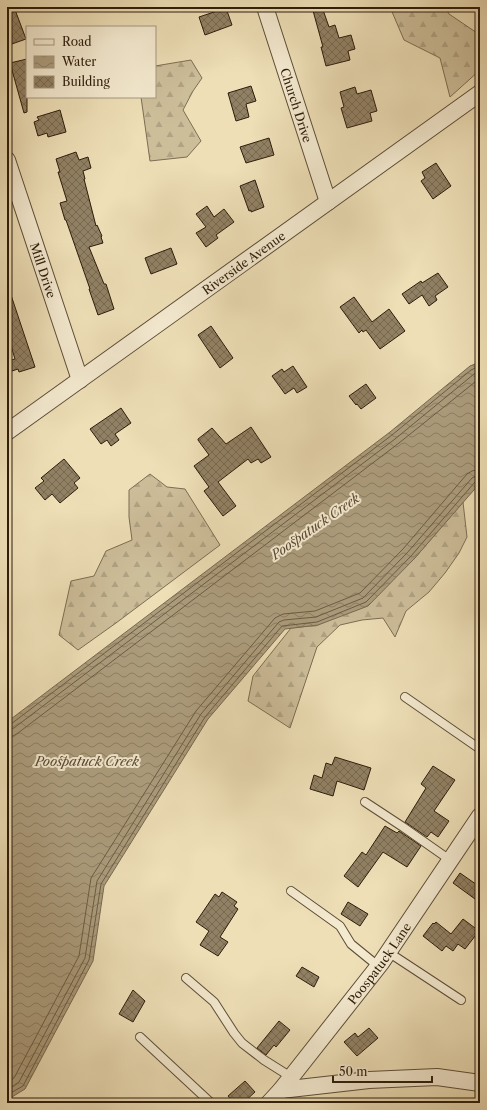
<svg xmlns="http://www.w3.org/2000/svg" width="487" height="1110" viewBox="0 0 487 1110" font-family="'Libre Caslon Text',serif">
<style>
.forest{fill:url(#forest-firs);stroke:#7d6d52}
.water{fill:url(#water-waves);stroke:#79694f}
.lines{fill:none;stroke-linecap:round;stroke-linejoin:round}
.shore{stroke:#6c5c44;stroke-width:1}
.building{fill:url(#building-cross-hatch);stroke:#2d1c0b}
.lane-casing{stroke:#5d4d36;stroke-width:10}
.street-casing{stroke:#5d4d36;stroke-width:18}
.lane{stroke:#f4ead0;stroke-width:8}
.street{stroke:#f4ead0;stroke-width:16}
.labels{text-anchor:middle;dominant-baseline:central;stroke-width:4;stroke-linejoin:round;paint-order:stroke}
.street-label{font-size:12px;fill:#2d1c0b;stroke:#f4ead0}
.water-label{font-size:13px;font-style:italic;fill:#594933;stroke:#f4ead0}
</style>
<defs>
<pattern id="forest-firs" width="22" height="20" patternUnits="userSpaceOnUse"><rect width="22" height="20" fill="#cdbe9a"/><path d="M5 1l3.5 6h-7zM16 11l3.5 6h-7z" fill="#b0a383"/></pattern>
<pattern id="water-waves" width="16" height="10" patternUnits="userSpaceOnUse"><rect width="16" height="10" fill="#ac9d7d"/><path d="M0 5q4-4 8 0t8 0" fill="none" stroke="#8c7f65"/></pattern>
<pattern id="building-cross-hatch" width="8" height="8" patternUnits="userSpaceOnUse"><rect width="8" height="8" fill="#918164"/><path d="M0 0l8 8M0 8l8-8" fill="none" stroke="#776951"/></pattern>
</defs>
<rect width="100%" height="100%" fill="#eedfb7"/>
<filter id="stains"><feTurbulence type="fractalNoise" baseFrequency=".005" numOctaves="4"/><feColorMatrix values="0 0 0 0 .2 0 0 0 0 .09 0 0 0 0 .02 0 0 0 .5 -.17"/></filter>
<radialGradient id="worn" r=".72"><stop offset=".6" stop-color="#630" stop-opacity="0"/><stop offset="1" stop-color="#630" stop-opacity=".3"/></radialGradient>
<g class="forest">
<path d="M390 7H445L449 14 480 35V70L450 97 440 58 404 40Z"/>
<path d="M191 60 202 78 193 91 183 110 201 141 187 157 150 161 141 97H155V66Z"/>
<path d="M150 474 167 487 185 489 220 545 116 623 78 650 59 635 71 581 94 576 106 551 132 540 129 517V490Z"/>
<path d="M463 502 467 537 459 553 445 573 429 592 406 611 395 637 383 618 362 620 340 625 317 647 290 728 248 701 253 676 291 628 318 625 414 559Z"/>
</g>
<path class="water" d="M480 362V483L414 559 368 606 318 625 285 629 208 719 104 886 93 961 25 1089 7 1100V722L390 432 470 366Z"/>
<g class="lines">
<g class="shore">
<path d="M7 725 11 724 392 435 471 370 480 366"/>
<path d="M7 730 14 728 395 439 474 374 480 372"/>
<path d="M7 736H13L18 733 399 443 480 378"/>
<path d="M7 1083 14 1078 79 956 91 878 196 711 275 618 283 614 315 611 360 593 403 549 467 474 472 471 480 469"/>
<path d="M7 1090 19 1082 85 958 97 881 201 714 279 622 284 620 316 617 363 598 407 553 472 478 476 476 480 475"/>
<path d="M7 1095 23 1086 89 960 101 884 205 717 282 626 317 622 366 602 411 556 475 482 480 480"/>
</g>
</g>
<g class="building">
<path d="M7 7H14L26 39 9 45 7 38Z"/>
<path d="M312 7H322L329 27 335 25 339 38 351 35 355 49 348 51 350 60 326 66 321 47H323Z"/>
<path d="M226 8 232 25 205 35 199 17Z"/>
<path d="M27 59V112L24 113 10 63Z"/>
<path d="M251 86 256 101 246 104 249 117 236 121 228 93Z"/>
<path d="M355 87 357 94 371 90 377 111 370 113 372 121 347 128 341 108 344 107 340 92Z"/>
<path d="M60 110 66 132 48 137 47 133 38 136 34 122 39 120 37 117Z"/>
<path d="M269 138 274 155 246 163 240 147Z"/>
<path d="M76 152 79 160 88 157 91 168 83 171 85 179H84L96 226 97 225 102 236 101 237 103 243 89 247 104 284H106L114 309 98 315 89 289H90L66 220H65L60 203 67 201 58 172H60L56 159Z"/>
<path d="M436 163 451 186 433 199 421 181 425 178 422 172Z"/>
<path d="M255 180 264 207 251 212V210L249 211 240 186Z"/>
<path d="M207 206 214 217 224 209 234 222 216 235 218 238 206 247 196 233 206 227 196 214Z"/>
<path d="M171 248 177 264 151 274 145 258Z"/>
<path d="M438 273 448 287 435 296 437 300 429 306 422 295 409 304 402 294 421 281 422 283Z"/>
<path d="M9 289 35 367 19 372 18 369 12 371 8 361 15 359 7 333V290Z"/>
<path d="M354 297 372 322 389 309 405 331 380 349 366 330 363 332 362 330 359 333 340 307Z"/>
<path d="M211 326 233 358 220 368 198 335Z"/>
<path d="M293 366 307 387 297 393 294 388 285 394 272 376 282 369 284 372Z"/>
<path d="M366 384 376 398 361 409 357 404 356 405 349 396Z"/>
<path d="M121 408 131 423 115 434 119 440 111 446 107 440 101 444 90 429Z"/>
<path d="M251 427 271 457 261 463 258 459 251 463 248 459 218 482 236 506 223 516 204 491 209 487 194 466 209 455 198 440V439L212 428 226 444Z"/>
<path d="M64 459 80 478 74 483 78 488 60 503 52 494 45 500 35 488 44 481 41 478Z"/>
<path d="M335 757 371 768 364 790 337 781 333 796 310 789 314 775 322 778 326 763 332 765Z"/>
<path d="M433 766 455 780 434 811 449 821 438 837 431 832 427 837 405 822 426 788 421 784Z"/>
<path d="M385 826 397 833 399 831 421 846 407 867 383 852 358 887 344 876 362 852 366 855Z"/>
<path d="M460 873 480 887V892L475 899 453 883Z"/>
<path d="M222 892 237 902 234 906 238 909 220 937 228 942 218 956 200 945 209 931 196 922 215 894 219 897Z"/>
<path d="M348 902 368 914 360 926 341 914Z"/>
<path d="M463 919 479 931 465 949 458 944 453 951 446 946 442 951 423 936 433 923 434 924 436 922 451 934Z"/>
<path d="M302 967 319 977 314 987 296 976Z"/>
<path d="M133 990 145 1001 133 1022 119 1014Z"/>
<path d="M279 1021 290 1030 276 1047 274 1045 266 1055 257 1048Z"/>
<path d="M369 1028 378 1038 357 1056 344 1042 355 1033 358 1037Z"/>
<path d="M245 1081 255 1092 243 1103H234L228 1096Z"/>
</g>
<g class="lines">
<g class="lane-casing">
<g id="lane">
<path d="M405 697 480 749"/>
<path d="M365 802 403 827 450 860"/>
<path d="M291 891 340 926 351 944 378 966"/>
<path d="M388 952 461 1000"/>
<path d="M186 978 214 1002 234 1033 242 1043 264 1060 291 1077"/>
<path d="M140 1037 211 1103"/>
</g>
</g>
<g class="street-casing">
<g id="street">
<path id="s1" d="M265 7 328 202"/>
<path id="s2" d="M7 160 80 380"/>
<path id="s3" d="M7 432 480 93"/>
<path d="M281 1090 369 1080 437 1077 480 1083"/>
<path id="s4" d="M269 1103 281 1090 381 963 480 816"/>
</g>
</g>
<use href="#lane" class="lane"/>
<use href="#street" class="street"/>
</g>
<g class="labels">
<g class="street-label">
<text stroke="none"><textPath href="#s1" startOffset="103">Church Drive</textPath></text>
<text stroke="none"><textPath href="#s3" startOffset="291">Riverside Avenue</textPath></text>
<text stroke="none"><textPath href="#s2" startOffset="116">Mill Drive</textPath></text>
<text stroke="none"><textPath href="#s4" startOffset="178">Poospatuck Lane</textPath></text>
</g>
<g class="water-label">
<text transform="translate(315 526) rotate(-35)">Poospatuck Creek</text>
<text x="87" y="761">Poospatuck Creek</text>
</g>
</g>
<rect width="487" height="1110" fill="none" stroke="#eedfb7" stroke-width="24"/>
<rect x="8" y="8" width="471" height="1094" fill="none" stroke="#2d1c0b" stroke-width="2"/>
<rect x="12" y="12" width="463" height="1086" fill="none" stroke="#2d1c0b"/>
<rect x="26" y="26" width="130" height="72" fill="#f4ead0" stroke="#a49881"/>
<rect x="34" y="39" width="20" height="6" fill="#f4ead0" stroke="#a49881"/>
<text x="62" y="46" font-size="12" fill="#2d1c0b">Road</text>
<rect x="34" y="56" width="20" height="12" fill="url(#water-waves)" stroke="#a49881"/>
<text x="62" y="66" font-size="12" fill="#2d1c0b">Water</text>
<rect x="34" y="76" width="20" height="12" fill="url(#building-cross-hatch)" stroke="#a49881"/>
<text x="62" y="86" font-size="12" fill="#2d1c0b">Building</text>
<path d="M333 1076v6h99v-6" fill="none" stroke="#2d1c0b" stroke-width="2"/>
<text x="339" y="1076" font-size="12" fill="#2d1c0b" stroke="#f4ead0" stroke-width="3" paint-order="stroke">50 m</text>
<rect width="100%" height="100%" filter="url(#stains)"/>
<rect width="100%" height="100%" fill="url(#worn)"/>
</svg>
